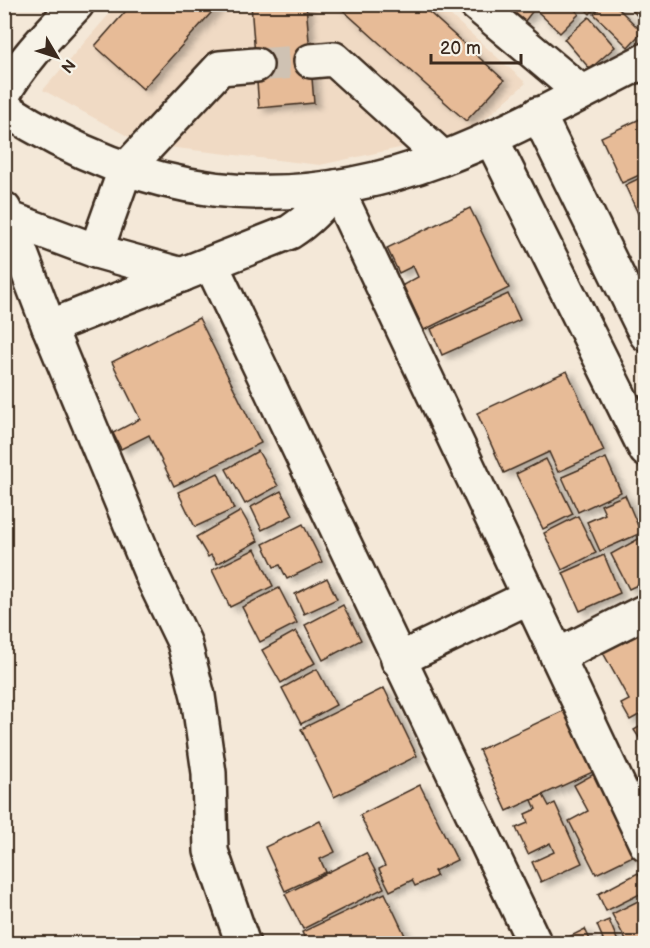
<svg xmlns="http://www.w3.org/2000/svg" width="650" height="948" viewBox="0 0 650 948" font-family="'Balsamiq Sans',sans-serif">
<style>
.built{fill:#f0dac4}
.building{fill:#e7bb97;stroke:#3b2a1e;stroke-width:1.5;filter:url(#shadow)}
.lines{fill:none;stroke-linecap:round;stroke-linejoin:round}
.minor-tunnel{stroke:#cfc2b3;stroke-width:33;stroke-dasharray:33 16;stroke-linecap:butt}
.minor-casing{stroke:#3b2a1e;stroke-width:38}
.major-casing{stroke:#3b2a1e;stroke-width:38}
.minor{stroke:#f7f3e8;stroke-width:33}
.major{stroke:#f7f3e8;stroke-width:33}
</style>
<defs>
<filter id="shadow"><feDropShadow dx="6" dy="4" stdDeviation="3" flood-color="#0004"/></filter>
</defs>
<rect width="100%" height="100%" fill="#f4e8d8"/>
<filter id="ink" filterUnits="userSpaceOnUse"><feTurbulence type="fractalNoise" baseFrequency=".0167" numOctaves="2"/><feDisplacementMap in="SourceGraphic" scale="12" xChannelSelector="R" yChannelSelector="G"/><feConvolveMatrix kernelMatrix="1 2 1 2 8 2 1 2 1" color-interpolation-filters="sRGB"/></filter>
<g filter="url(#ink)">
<path class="built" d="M118 4 439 5 526 83 469 133 320 165 142 144 43 90Z"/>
<g class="building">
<path d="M132 4H219L143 89 95 46Z"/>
<path d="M251 4H306L314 103 259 108Z"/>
<path d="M336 4H420L504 80 466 121Z"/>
<path d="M503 4H538L525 21Z"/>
<path d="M543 4H569L579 14 560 33 537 11Z"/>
<path d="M580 4H598L590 14Z"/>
<path d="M604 4H614L642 32 628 47 594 14Z"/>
<path d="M640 4H646V25L633 11Z"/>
<path d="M589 17 615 47 590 69 564 39Z"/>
<path d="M640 119 646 130V172L622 183 601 137Z"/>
<path d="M642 177 644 182 646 181V231L625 185Z"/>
<path d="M470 208 509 288 424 330 403 285 418 277 413 266 399 273 387 248Z"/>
<path d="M508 294 520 320 442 355 431 329Z"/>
<path d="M199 318 261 443 174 486 149 435 121 449 113 433 140 419 112 362Z"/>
<path d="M567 371 604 451 558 472 549 452 504 473 477 413Z"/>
<path d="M258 451 278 486 245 504 226 469Z"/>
<path d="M606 458 621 492 578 512 562 477Z"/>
<path d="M546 459 573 514 543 529 516 474Z"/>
<path d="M218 473 234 509 195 527 178 492Z"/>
<path d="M281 491 293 515 262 530 251 507Z"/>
<path d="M625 495 641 533 600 551 587 522 605 514 601 505Z"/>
<path d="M241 511 258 541 217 564 211 555 208 557 196 537Z"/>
<path d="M578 516 596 553 562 570 544 533Z"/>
<path d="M303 524 322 562 287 579 280 565 274 567 263 544Z"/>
<path d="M642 537 646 543V581L629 589 611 554Z"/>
<path d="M255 549 273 586 230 607 212 570Z"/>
<path d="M604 555 620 593 580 611 563 573Z"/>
<path d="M327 578 337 599 304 614 295 594Z"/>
<path d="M279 588 297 623 260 642 242 607Z"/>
<path d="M343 605 361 640 323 660 305 625Z"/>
<path d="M646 624V711L630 720 621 704 629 700 601 649Z"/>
<path d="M296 631 315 663 281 683 262 650Z"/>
<path d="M317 669 336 705 301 724 282 688Z"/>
<path d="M384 688 417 756 334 797 301 729Z"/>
<path d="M567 709 595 771 507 811 479 750Z"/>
<path d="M646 723V748L634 730Z"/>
<path d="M594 774 635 855 596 874 569 821 588 811 574 785Z"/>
<path d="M420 785 457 860 434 871 437 876 415 886 412 880 390 891 379 869 385 866 360 815Z"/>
<path d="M543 795 549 806 555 803 582 863 541 882 532 862 554 852 550 843 528 854 516 828 528 823 525 814 536 809 532 800Z"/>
<path d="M320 821 335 852 320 859 326 872 285 891 265 847Z"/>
<path d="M366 853 384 888 303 929 285 894Z"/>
<path d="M638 873 646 886V891L606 911 598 894Z"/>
<path d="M385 893 409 944H307L302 932Z"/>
<path d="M646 897V944H628L612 914Z"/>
<path d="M609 920 619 944H598L597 942 603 939 597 925Z"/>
<path d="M585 929 592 944H565L563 940Z"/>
</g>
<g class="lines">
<path class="minor-tunnel" d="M256 65 311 61"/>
<g class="minor-casing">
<g id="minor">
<path d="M476 4 581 92"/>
<path d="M311 61 334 59 443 158"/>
<path d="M4 93C23 59 51 32 77 4"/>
<path d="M538 114 646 334"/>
<path d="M491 138 646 450"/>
<path d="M125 170 220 68 256 65"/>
<path d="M4 209 49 327 153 578 184 642 198 696 209 773 211 851 243 944"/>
<path d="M8 218 96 251 182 275"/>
<path d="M211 264 535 944"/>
<path d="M49 327 290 232C309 220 322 206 336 187L646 844"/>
<path d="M557 656 646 611"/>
<path d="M398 660 529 597"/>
</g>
</g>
<g class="major-casing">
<g id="major">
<path d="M4 108C143 199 285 217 441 159 510 133 580 93 646 60"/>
<path d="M96 251 125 170"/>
</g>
</g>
<use href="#minor" class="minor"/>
<use href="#major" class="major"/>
</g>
</g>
<rect width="650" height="948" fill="none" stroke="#f7f3e8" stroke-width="24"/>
<rect x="12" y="12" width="626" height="924" fill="none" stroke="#3b2a1e" stroke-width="2" filter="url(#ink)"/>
<g transform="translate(57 57) rotate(129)" stroke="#f7f3e8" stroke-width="4.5" paint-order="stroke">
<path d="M0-4.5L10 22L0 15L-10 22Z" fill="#3b2a1e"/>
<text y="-9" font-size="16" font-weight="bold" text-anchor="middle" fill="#3b2a1e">N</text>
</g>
<path d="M431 54v9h90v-9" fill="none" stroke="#3b2a1e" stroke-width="3"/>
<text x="440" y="54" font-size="18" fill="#3b2a1e" stroke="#f7f3e8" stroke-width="4.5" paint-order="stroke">20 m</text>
</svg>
